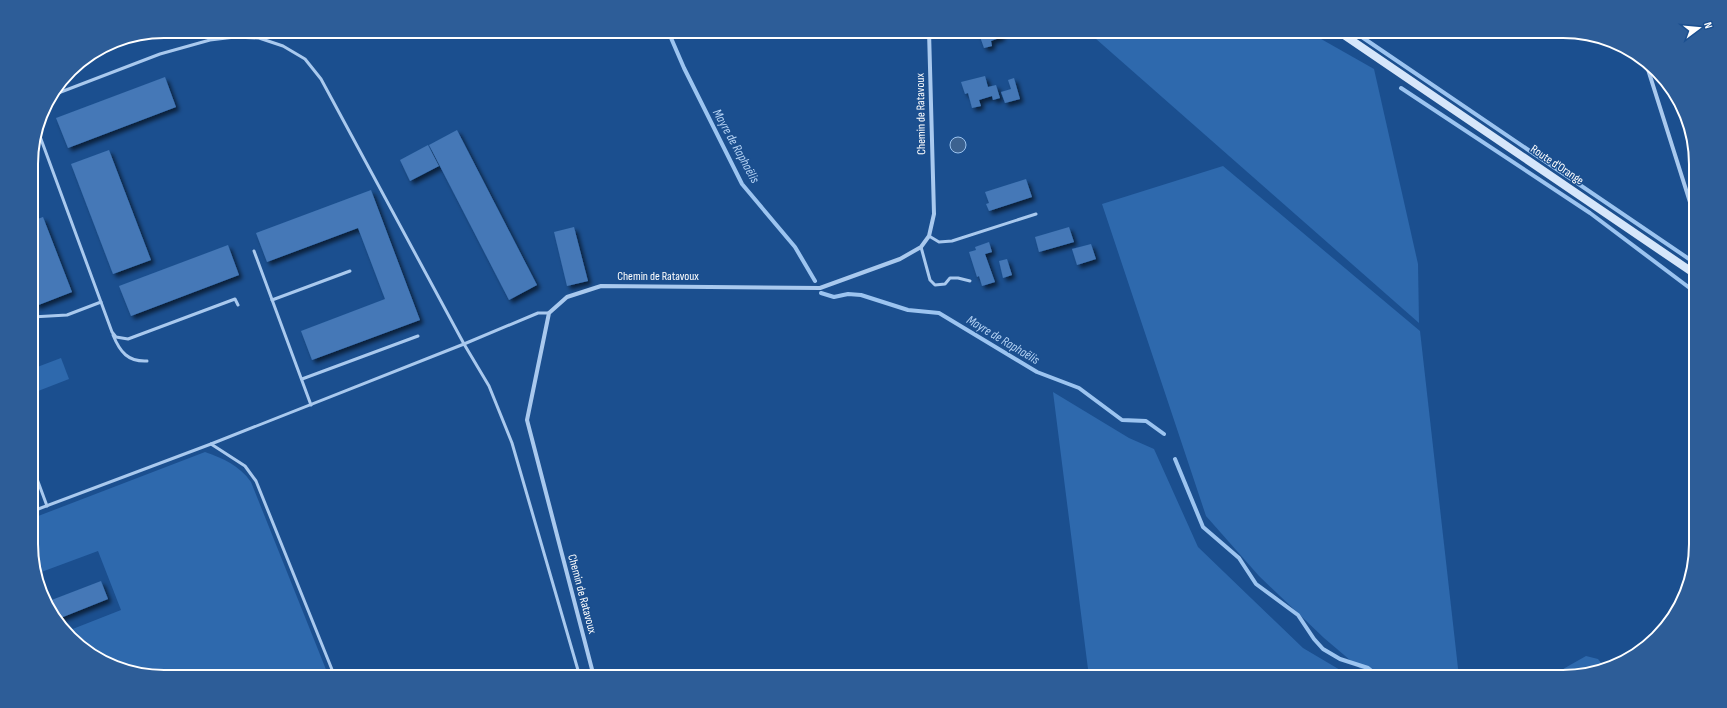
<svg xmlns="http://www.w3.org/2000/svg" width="1727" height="708" viewBox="0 0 1727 708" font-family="'Sofia Sans Condensed',sans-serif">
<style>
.green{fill:#2e69ad}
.water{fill:#3c6290;stroke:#9cc4f0}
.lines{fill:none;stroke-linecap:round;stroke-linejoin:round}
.stream{stroke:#9cc4f0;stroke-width:4}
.building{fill:#4478b7;filter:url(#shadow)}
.service{stroke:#a9c9ee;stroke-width:3}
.minor{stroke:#a9c9ee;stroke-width:4}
.secondary{stroke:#d6e6fa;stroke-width:8}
.labels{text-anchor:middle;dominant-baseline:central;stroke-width:3;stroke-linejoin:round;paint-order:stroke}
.street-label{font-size:12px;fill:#fff;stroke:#1b4f8f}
.water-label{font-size:13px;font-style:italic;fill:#b5d3f5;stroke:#1b4f8f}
.rim{fill:none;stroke:#fff;stroke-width:2}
</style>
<defs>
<filter id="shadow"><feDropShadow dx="3.5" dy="3.5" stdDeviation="2" flood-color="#0009"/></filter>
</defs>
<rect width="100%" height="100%" fill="#1b4f8f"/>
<g class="green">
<path d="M1087 31H1307L1374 69 1418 264 1419 323Z"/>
<path d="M1223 166 1420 331 1459 677H1370L1324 638 1259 576 1206 516 1102 204Z"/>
<path d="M61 358 69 379 33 393 32 369Z"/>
<path d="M1053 392 1129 438 1154 449 1198 547 1303 648 1352 677H1089Z"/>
<path d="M205 452C224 459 239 465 251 482L329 677H164L121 670 65 632 121 610 98 551 36 574 34 569 33 518Z"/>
<path d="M1586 656 1598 659 1606 669 1571 677H1549Z"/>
</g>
<circle class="water" cx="958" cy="145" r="8"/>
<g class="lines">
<g class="stream">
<path d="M668 31 684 68 742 184 795 247 815 281"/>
<path d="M1353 31 1695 263"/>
<path d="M1401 88 1590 213 1695 292"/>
<path d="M821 293 834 297 848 294 861 295 908 310 939 313 1037 372 1079 388 1122 420 1146 421 1164 434"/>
<path d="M1175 459 1203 527 1239 558 1256 584 1298 615 1314 639 1323 649 1340 659 1368 668 1379 677"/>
</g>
</g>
<g class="building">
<path d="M978 31H1000L1002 37 991 41 992 46 984 48Z"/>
<path d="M985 76 988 87 996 85 1000 98 993 100 992 96 979 100 981 106 972 108 968 93 965 94 961 82Z"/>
<path d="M165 77 176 107 68 148 56 118Z"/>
<path d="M1014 78 1020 99 1005 103 1001 92 1011 89 1008 80Z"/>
<path d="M457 130 537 285 509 300 429 145Z"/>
<path d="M428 145 439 166 410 181 400 160Z"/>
<path d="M109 150 151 260 113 274 71 164Z"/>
<path d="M1026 179 1032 197 989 211 986 204 989 203 985 192Z"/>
<path d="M371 190 420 320 312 360 301 331 385 299 358 228 267 262 256 233Z"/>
<path d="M43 217 72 292 36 306 32 296V221Z"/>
<path d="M574 227 588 281 567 286 554 232Z"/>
<path d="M1069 227 1074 242 1039 252 1035 237Z"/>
<path d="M989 242 992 252 985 254 995 282 982 286 979 276 977 277 969 252 976 250 975 247Z"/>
<path d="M1091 244 1096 259 1077 265 1072 249Z"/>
<path d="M228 245 239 275 131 316 119 286Z"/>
<path d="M1007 259 1012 275 1003 278 999 261Z"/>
<path d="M101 581 108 599 58 619 49 601Z"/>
</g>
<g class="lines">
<g class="service">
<path d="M53 95 160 54 210 40 235 37 259 38 283 46 305 59 321 79 464 344 538 313H549"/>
<path d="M38 131 112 332 116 337 128 339 235 299 238 305"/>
<path d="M929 236 939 242 952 241 1036 214"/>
<path d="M921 247 930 280 935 285 945 284 950 278H958L970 281"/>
<path d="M254 251 311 405"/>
<path d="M272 300 350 271"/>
<path d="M32 317 67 315 101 302"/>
<path d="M113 335C120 352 128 362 147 361"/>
<path d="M302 379 418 336"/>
<path d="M211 444 464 344 489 386 512 443 580 677"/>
<path d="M33 468 47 506"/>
<path d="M33 511 211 444 245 466 256 481 335 677"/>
</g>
<g class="minor">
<path d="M1645 60 1695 218"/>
<path d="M594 677 527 420 549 313 567 297 601 286 820 288 900 259 921 247 929 236 934 214 929 31"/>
</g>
<path class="secondary" d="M1338 31 1695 274"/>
</g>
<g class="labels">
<g class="street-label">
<text transform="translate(921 114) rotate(-91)">Chemin de Ratavoux</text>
<text transform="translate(1557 165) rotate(34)">Route d'Orange</text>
<text x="658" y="276">Chemin de Ratavoux</text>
<text transform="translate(582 594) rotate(75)">Chemin de Ratavoux</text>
</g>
<g class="water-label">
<text transform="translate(736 146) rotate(61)">Mayre de Raphaëlis</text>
<text transform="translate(1003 340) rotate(31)">Mayre de Raphaëlis</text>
</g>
</g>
<path d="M0 0H1727V708H0ZM164 38H1563A126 126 0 0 1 1689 164V544A126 126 0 0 1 1563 670H164A126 126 0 0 1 38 544V164A126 126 0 0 1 164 38Z" fill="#2d5d98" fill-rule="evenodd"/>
<path class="rim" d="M164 38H1563A126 126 0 0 1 1689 164V544A126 126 0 0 1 1563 670H164A126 126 0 0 1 38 544V164A126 126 0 0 1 164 38Z"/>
<g transform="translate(1699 28) rotate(74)" stroke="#1b4f8f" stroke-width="3" paint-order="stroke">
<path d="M0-3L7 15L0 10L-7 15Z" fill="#ffffff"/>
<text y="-6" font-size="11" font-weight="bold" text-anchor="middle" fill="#ffffff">N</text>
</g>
</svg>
